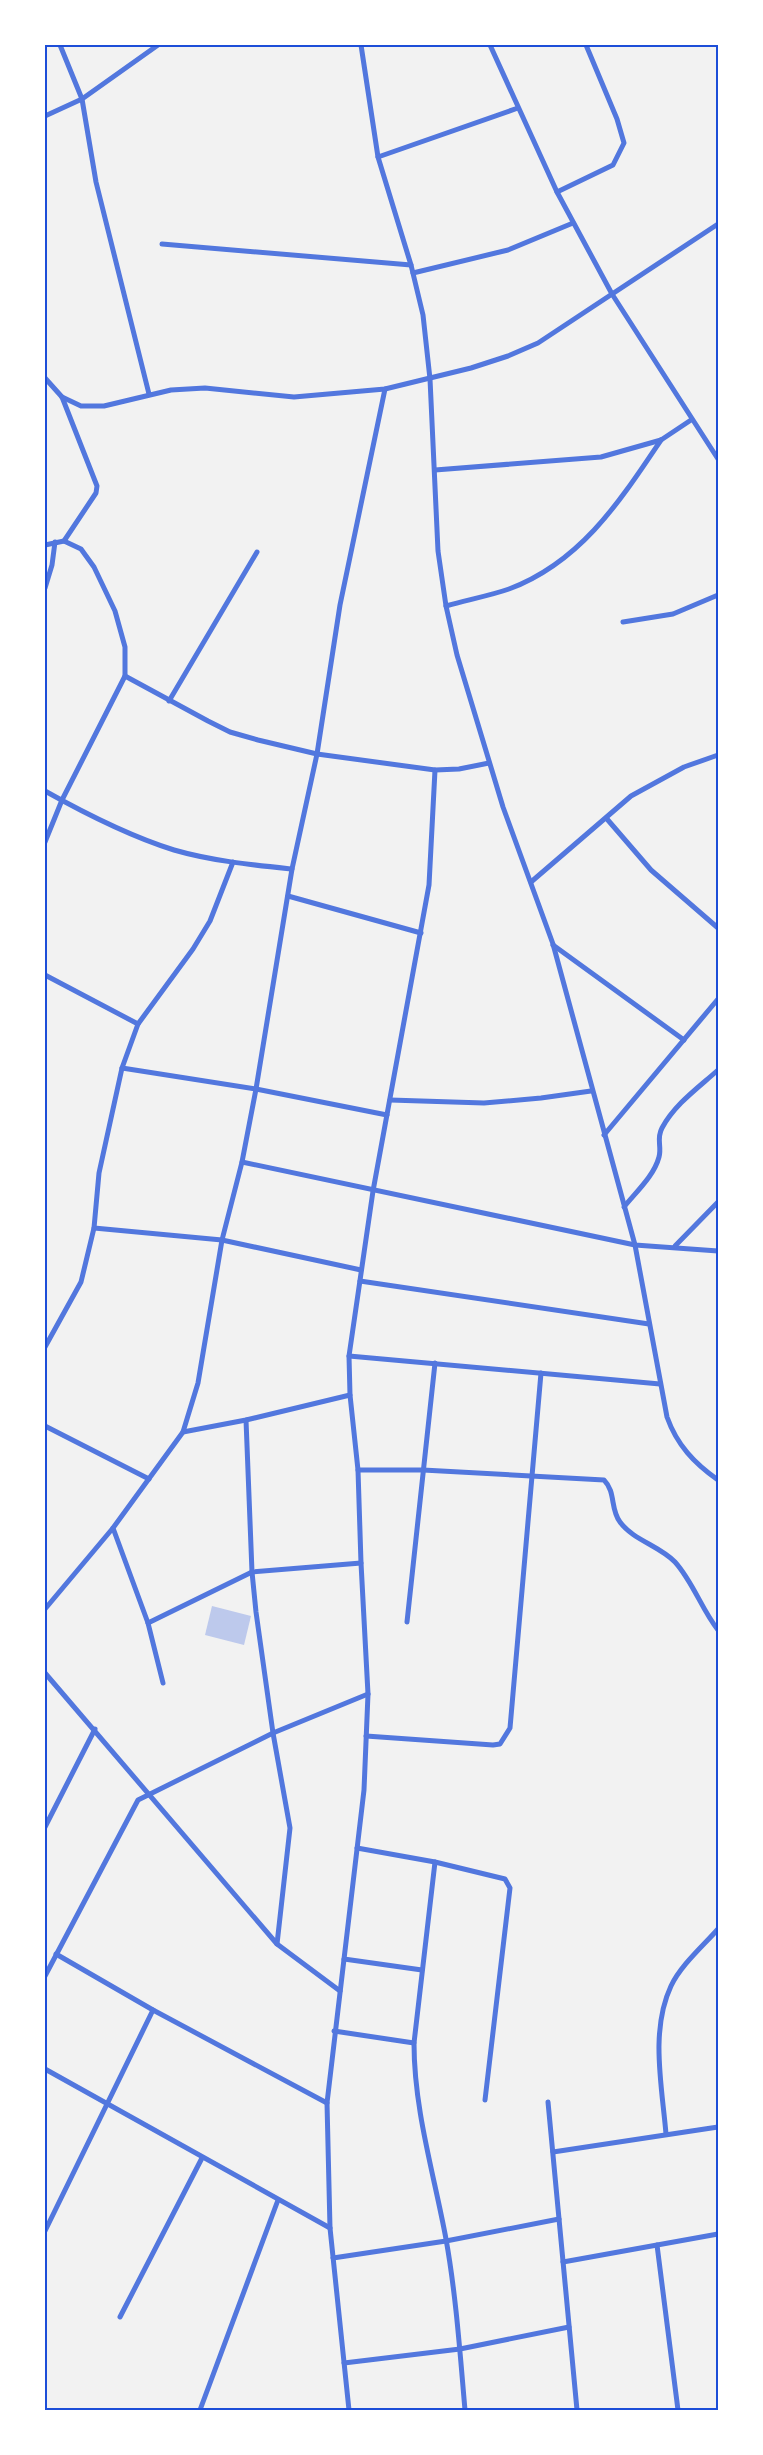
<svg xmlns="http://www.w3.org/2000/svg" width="763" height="2455" viewBox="0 0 763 2455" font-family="Literata,serif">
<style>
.building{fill:#bdc9ec}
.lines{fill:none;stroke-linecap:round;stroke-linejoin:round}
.minor{stroke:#5277de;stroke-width:5}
.neatline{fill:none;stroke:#1d4ed8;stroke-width:2}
</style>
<rect width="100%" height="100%" fill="#f2f2f2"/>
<path class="building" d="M212 1606 251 1616 244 1645 205 1635Z"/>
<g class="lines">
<g class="minor">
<path d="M60 45 82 99 96 182 149 394"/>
<path d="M361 45 378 157 411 265 423 315 430 379 438 551 446 606 457 655 503 807 553 944 635 1245 667 1417C677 1445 694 1463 718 1480"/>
<path d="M490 45 557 192 612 294 718 459"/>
<path d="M45 116 82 99 158 45"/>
<path d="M378 157 518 108"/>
<path d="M557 192 613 165 624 143 617 119 586 45"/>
<path d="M162 244 411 265"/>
<path d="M413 273 508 250 573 223"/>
<path d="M45 378 62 397 97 486 96 493 64 541"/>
<path d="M62 397 81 406H104L171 390 205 388 294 397 385 389 471 368 508 356 538 343 718 224"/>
<path d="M435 470 601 457 661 440 691 420"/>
<path d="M45 545 64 541 81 549 94 567 115 611 125 647V676L62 800 45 842"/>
<path d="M45 588 52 565 55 542"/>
<path d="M446 606C466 600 489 596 509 589 581 562 620 501 661 440"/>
<path d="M623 622 673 614 718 595"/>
<path d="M125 676 208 721 230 732 258 740 317 754 435 770 459 769 489 763"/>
<path d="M169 701 257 552"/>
<path d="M45 791C86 814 129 836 174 850 212 861 253 865 292 869"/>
<path d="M607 819 651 870 718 928"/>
<path d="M531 882 631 796 684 767 718 755"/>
<path d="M288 896 421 933"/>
<path d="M553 945 684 1040"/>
<path d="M45 975 138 1024"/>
<path d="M122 1068 256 1089 387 1115"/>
<path d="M390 1100 484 1103 541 1098 591 1091"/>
<path d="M604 1135 718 999"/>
<path d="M242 1162 635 1245 718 1251"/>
<path d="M624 1207C636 1192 654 1176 659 1157 662 1146 656 1139 662 1128 675 1104 698 1088 718 1070"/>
<path d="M94 1228 222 1240 361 1270"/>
<path d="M675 1246 718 1202"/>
<path d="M360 1281 649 1324"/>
<path d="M45 1347 81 1282 94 1228 99 1173 122 1068 138 1024 193 949 210 921 233 862"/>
<path d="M349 1356 660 1384"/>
<path d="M246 1420 252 1572 256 1612 273 1733 290 1828 277 1944"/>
<path d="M45 1426 149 1479"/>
<path d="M183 1432 246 1420 350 1395"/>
<path d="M358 1470H423L604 1480C616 1492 610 1509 620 1522 633 1540 660 1546 675 1562 693 1582 702 1610 718 1630"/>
<path d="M113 1528 148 1623 163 1683"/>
<path d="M45 1609 113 1528 183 1432 198 1383 222 1240 242 1162 256 1089 292 869 317 754 340 605 385 389"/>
<path d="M407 1622 435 1363"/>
<path d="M148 1623 252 1572 361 1563"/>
<path d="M45 1673 277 1944 340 1991"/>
<path d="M366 1736 493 1745 500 1744 510 1728 541 1373"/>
<path d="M45 1827 95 1729"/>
<path d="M357 1848 435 1862 505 1879 510 1888 485 2100"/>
<path d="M435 1862 414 2043C414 2110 434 2174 446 2239 456 2295 460 2353 465 2410"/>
<path d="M56 1954 153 2010 327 2103"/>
<path d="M344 1959 422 1970"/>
<path d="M45 1976 138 1800 273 1733 368 1694"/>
<path d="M334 2031 414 2043"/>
<path d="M45 2069 330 2228"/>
<path d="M548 2102 577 2410"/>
<path d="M666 2134C662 2086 650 2031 671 1986 681 1965 703 1946 718 1929"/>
<path d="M553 2152 718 2127"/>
<path d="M45 2231 153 2010"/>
<path d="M657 2245 678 2410"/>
<path d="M333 2258 446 2241 559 2219"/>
<path d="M563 2262 718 2234"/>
<path d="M120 2317 202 2158"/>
<path d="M344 2363 460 2349 569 2327"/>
<path d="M200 2410 278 2200"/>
<path d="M349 2410 330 2228 327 2103 364 1790 368 1694 361 1563 358 1470 350 1395 349 1356 373 1191 429 885 435 770"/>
</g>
</g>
<rect width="763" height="2455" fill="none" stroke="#ffffff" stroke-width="92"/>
<rect x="46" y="46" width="671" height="2363" class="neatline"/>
</svg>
